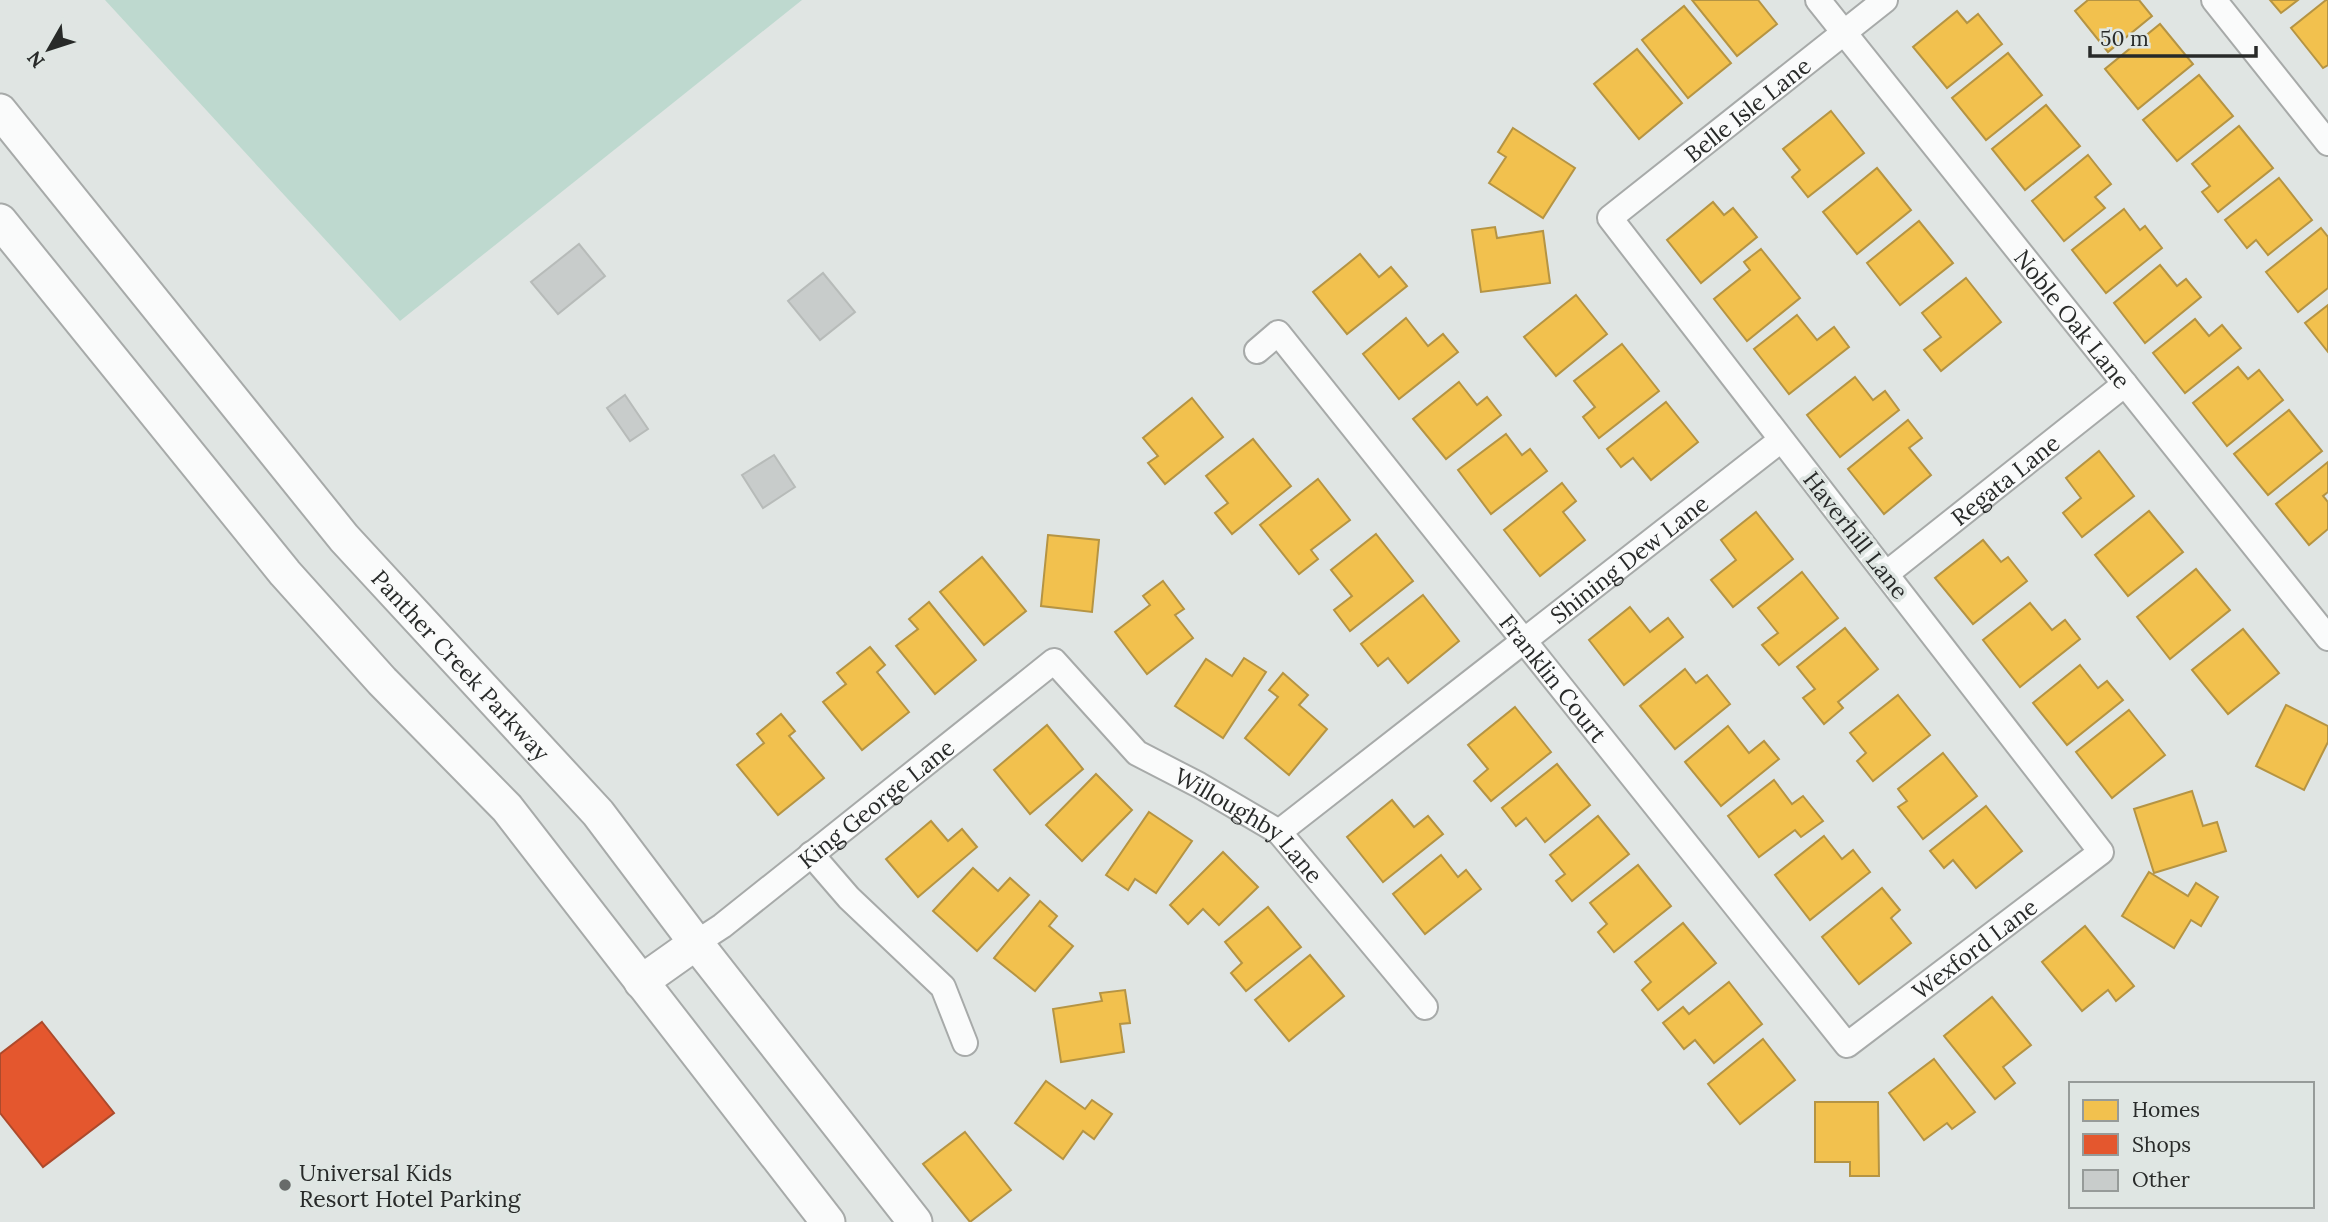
<svg xmlns="http://www.w3.org/2000/svg" width="2328" height="1222" viewBox="0 0 2328 1222" font-family="Lora,serif">
<style>
.green{fill:#bed9cf}
.homes{fill:#f2c14e;stroke:#b59443;stroke-width:2}
.shops{fill:#e4572e;stroke:#ac4a2c;stroke-width:2}
.building{fill:#c8cccb;stroke:#b7bbb9;stroke-width:2}
.lines{fill:none;stroke-linecap:round;stroke-linejoin:round}
.minor-casing{stroke:#a7aaa9;stroke-width:28}
.secondary-casing{stroke:#a7aaa9;stroke-width:37}
.minor{stroke:#fafbfb;stroke-width:24}
.secondary{stroke:#fafbfb;stroke-width:33}
.poi-dot{fill:#686b6a;stroke:#dfe6e3;stroke-width:2.5}
.labels{text-anchor:middle;dominant-baseline:central;stroke-width:7;stroke-linejoin:round;paint-order:stroke}
.street-label{font-size:23px;fill:#282a29;stroke:#dfe6e3}
.poi-label{font-size:23px;fill:#282a29;stroke:#dfe6e3;text-anchor:start}
</style>
<rect width="100%" height="100%" fill="#e0e5e3"/>
<path class="green" d="M105 0H802L400 321Z"/>
<g class="homes">
<path d="M1692 0H1758L1777 24 1737 56Z"/>
<path d="M2088 0H2139L2152 16 2108 52 2075 11Z"/>
<path d="M2270 0H2298L2281 13Z"/>
<path d="M2326 0H2328V65L2323 68 2291 28Z"/>
<path d="M1684 6 1731 63 1688 98 1642 40Z"/>
<path d="M1957 11 1967 23 1978 14 2002 44 1947 88 1913 47Z"/>
<path d="M2160 24 2193 64 2138 109 2105 69Z"/>
<path d="M1637 49 1682 103 1639 139 1594 84Z"/>
<path d="M2008 53 2042 95 1986 140 1952 98Z"/>
<path d="M2199 75 2233 116 2177 161 2143 120Z"/>
<path d="M2046 105 2080 146 2025 190 1992 149Z"/>
<path d="M1831 111 1864 153 1808 197 1792 177 1800 170 1783 149Z"/>
<path d="M2239 126 2273 168 2218 212 2202 192 2210 186 2192 164Z"/>
<path d="M1513 128 1575 168 1543 218 1489 183 1506 157 1498 152Z"/>
<path d="M2088 155 2111 184 2095 197 2105 208 2064 241 2032 201Z"/>
<path d="M1877 168 1911 210 1857 254 1823 212Z"/>
<path d="M2279 178 2312 220 2268 255 2256 240 2247 248 2225 220Z"/>
<path d="M1713 202 1724 215 1733 208 1757 237 1701 283 1667 240Z"/>
<path d="M2124 209 2140 230 2145 226 2162 248 2106 293 2072 250Z"/>
<path d="M1919 221 1953 263 1900 305 1867 263Z"/>
<path d="M1495 227 1497 238 1543 231 1550 283 1481 292 1472 230Z"/>
<path d="M2321 228 2328 237V288L2298 312 2266 272Z"/>
<path d="M1761 249 1800 298 1747 341 1714 299 1750 270 1744 262Z"/>
<path d="M1360 254 1379 277 1391 267 1407 286 1347 334 1313 292Z"/>
<path d="M2160 265 2177 286 2186 279 2201 297 2145 343 2114 303Z"/>
<path d="M1966 278 2001 322 1941 371 1924 350 1941 337 1922 313Z"/>
<path d="M1576 295 1607 334 1556 376 1524 337Z"/>
<path d="M2328 305V352L2305 323Z"/>
<path d="M1797 315 1817 340 1834 327 1849 347 1789 394 1754 349Z"/>
<path d="M1406 318 1428 346 1443 334 1458 352 1399 399 1363 354Z"/>
<path d="M2195 319 2209 336 2222 325 2241 348 2185 393 2153 353Z"/>
<path d="M1622 344 1659 391 1599 438 1583 417 1595 407 1574 381Z"/>
<path d="M2238 367 2248 379 2259 370 2283 400 2227 446 2193 403Z"/>
<path d="M1855 377 1873 400 1885 391 1899 410 1840 457 1807 415Z"/>
<path d="M1459 382 1477 405 1487 397 1501 415 1446 459 1413 419Z"/>
<path d="M1192 398 1223 437 1165 484 1148 463 1158 456 1143 438Z"/>
<path d="M1666 402 1698 442 1651 480 1633 458 1621 467 1607 449Z"/>
<path d="M2289 410 2322 451 2268 495 2234 454Z"/>
<path d="M1908 420 1922 438 1909 448 1931 475 1884 514 1848 469Z"/>
<path d="M1506 434 1522 455 1530 449 1547 471 1491 514 1458 470Z"/>
<path d="M1253 439 1291 486 1232 534 1215 513 1228 503 1206 476Z"/>
<path d="M2099 451 2134 496 2082 537 2063 513 2081 498 2066 478Z"/>
<path d="M2328 462V492L2323 496 2328 502V529L2309 545 2276 504Z"/>
<path d="M1318 479 1350 520 1311 550 1318 559 1299 574 1260 525Z"/>
<path d="M1562 483 1576 501 1563 512 1585 540 1540 576 1504 530Z"/>
<path d="M2149 511 2183 552 2128 596 2095 555Z"/>
<path d="M1756 512 1793 559 1733 607 1711 580 1736 560 1721 540Z"/>
<path d="M1376 534 1413 581 1350 631 1334 610 1352 596 1331 570Z"/>
<path d="M1048 535 1099 540 1092 612 1041 606Z"/>
<path d="M1983 540 2001 562 2008 557 2027 581 1973 624 1935 578Z"/>
<path d="M982 557 1026 611 984 645 940 592Z"/>
<path d="M2196 569 2230 610 2170 659 2137 617Z"/>
<path d="M1802 572 1838 618 1779 665 1762 645 1778 633 1758 608Z"/>
<path d="M1163 581 1184 609 1175 615 1193 638 1147 674 1115 632 1150 605 1143 596Z"/>
<path d="M1423 595 1459 641 1408 683 1388 658 1378 666 1361 644Z"/>
<path d="M929 602 976 660 935 694 896 646 918 629 909 619Z"/>
<path d="M2030 603 2052 630 2065 620 2080 639 2020 687 1983 640Z"/>
<path d="M1630 607 1650 632 1668 618 1683 637 1624 685 1589 640Z"/>
<path d="M1845 628 1878 669 1838 702 1843 708 1824 724 1803 698 1815 689 1797 667Z"/>
<path d="M2243 629 2279 673 2228 714 2192 670Z"/>
<path d="M870 647 885 665 877 672 909 712 862 750 823 702 846 684 837 673Z"/>
<path d="M1244 658 1266 672 1223 738 1175 706 1206 659 1232 676Z"/>
<path d="M2080 665 2098 688 2107 681 2123 700 2067 745 2033 703Z"/>
<path d="M1685 669 1696 683 1707 675 1730 704 1675 749 1640 706Z"/>
<path d="M1283 673 1308 695 1299 705 1327 729 1289 775 1245 738 1278 697 1269 690Z"/>
<path d="M1898 695 1930 735 1873 781 1857 761 1866 753 1850 733Z"/>
<path d="M2286 705 2328 726V742L2304 790 2256 766Z"/>
<path d="M1515 707 1551 752 1491 801 1474 781 1488 769 1468 745Z"/>
<path d="M2129 710 2165 755 2112 798 2076 752Z"/>
<path d="M781 714 795 731 789 736 824 778 778 815 737 765 764 743 757 734Z"/>
<path d="M1047 725 1083 769 1030 814 994 770Z"/>
<path d="M1728 726 1749 753 1764 741 1779 759 1721 806 1685 762Z"/>
<path d="M1943 753 1977 796 1923 839 1898 807 1907 801 1898 789Z"/>
<path d="M1557 764 1590 805 1545 842 1526 818 1516 826 1502 808Z"/>
<path d="M1096 774 1132 810 1082 861 1046 825Z"/>
<path d="M1774 780 1792 804 1803 796 1823 821 1801 837 1795 830 1759 857 1728 816Z"/>
<path d="M2192 791 2203 826 2217 822 2226 851 2154 873 2134 809Z"/>
<path d="M1392 800 1414 827 1428 816 1443 834 1383 882 1347 837Z"/>
<path d="M1986 806 2022 851 1976 888 1953 860 1944 868 1930 851Z"/>
<path d="M1149 812 1192 841 1156 893 1135 879 1128 890 1106 875Z"/>
<path d="M1598 816 1629 854 1572 901 1556 881 1565 874 1550 855Z"/>
<path d="M931 821 948 841 962 829 977 847 918 897 886 859Z"/>
<path d="M1824 836 1842 859 1853 850 1870 872 1810 920 1775 875Z"/>
<path d="M1223 852 1258 887 1219 925 1203 909 1188 924 1170 905Z"/>
<path d="M1441 855 1458 877 1466 870 1481 889 1425 934 1393 894Z"/>
<path d="M1638 865 1671 906 1614 952 1598 932 1607 924 1590 903Z"/>
<path d="M973 868 998 891 1010 878 1029 895 977 951 933 911Z"/>
<path d="M2149 872 2188 896 2196 883 2218 897 2201 926 2191 920 2174 948 2122 916Z"/>
<path d="M1882 888 1900 910 1891 918 1911 943 1859 984 1822 937Z"/>
<path d="M1040 901 1057 916 1049 926 1073 946 1035 991 994 958Z"/>
<path d="M1268 907 1301 947 1246 991 1231 973 1242 963 1225 942Z"/>
<path d="M1683 923 1716 963 1658 1010 1642 990 1651 982 1635 962Z"/>
<path d="M2085 926 2134 986 2116 1001 2108 990 2082 1011 2042 962Z"/>
<path d="M1310 955 1344 996 1289 1041 1255 1000Z"/>
<path d="M1729 982 1762 1024 1714 1063 1695 1040 1684 1049 1663 1023 1683 1007 1689 1014Z"/>
<path d="M1125 990 1130 1023 1120 1024 1124 1052 1061 1062 1053 1009 1102 1001 1100 993Z"/>
<path d="M1992 997 2031 1045 2003 1067 2015 1083 1995 1099 1944 1036Z"/>
<path d="M1763 1039 1795 1080 1740 1124 1708 1084Z"/>
<path d="M1934 1059 1975 1112 1952 1129 1947 1123 1924 1140 1889 1093Z"/>
<path d="M1046 1081 1085 1109 1092 1100 1112 1114 1094 1139 1083 1131 1063 1159 1015 1123Z"/>
<path d="M1815 1102H1878L1879 1176H1850V1162H1815Z"/>
<path d="M965 1132 1011 1190 970 1222 923 1164Z"/>
</g>
<path class="shops" d="M42 1022 114 1113 43 1167 0 1113V1054Z"/>
<g class="building">
<path d="M579 244 605 276 558 314 531 282Z"/>
<path d="M823 273 855 312 820 340 788 301Z"/>
<path d="M625 395 648 429 630 441 607 408Z"/>
<path d="M774 455 795 487 763 508 742 475Z"/>
</g>
<g class="lines">
<g class="minor-casing">
<g id="minor">
<path id="s1" d="M1818 0 2328 638"/>
<path d="M2214 0 2328 143"/>
<path id="s2" d="M1257 351 1278 333 1847 1045 2101 852 1610 218 1885 0"/>
<path id="s3" d="M1886 574 2125 384"/>
<path id="s4" d="M1279 832 1781 440"/>
<path d="M811 854 849 898 943 987 965 1043"/>
<path id="s5" d="M696 943 722 926 1054 661 1137 753 1199 785 1279 832 1425 1007"/>
</g>
</g>
<g class="secondary-casing">
<g id="secondary">
<path id="s6" d="M0 111 344 538 598 813 696 943 915 1222"/>
<path d="M0 221 285 573 382 681 507 808 828 1222"/>
<path d="M641 982 696 943"/>
</g>
</g>
<use href="#minor" class="minor"/>
<use href="#secondary" class="secondary"/>
</g>
<circle class="poi-dot" cx="285" cy="1185" r="7"/>
<g class="labels">
<g class="street-label">
<text stroke="none"><textPath href="#s2" startOffset="2235">Belle Isle Lane</textPath></text>
<text stroke="none"><textPath href="#s1" startOffset="408">Noble Oak Lane</textPath></text>
<text stroke="none"><textPath href="#s3" startOffset="152">Regata Lane</textPath></text>
<text transform="translate(1856 535) rotate(52)">Haverhill Lane</text>
<text stroke="none"><textPath href="#s4" startOffset="444">Shining Dew Lane</textPath></text>
<text stroke="none"><textPath href="#s6" startOffset="721">Panther Creek Parkway</textPath></text>
<text stroke="none"><textPath href="#s2" startOffset="469">Franklin Court</textPath></text>
<text stroke="none"><textPath href="#s5" startOffset="228">King George Lane</textPath></text>
<text stroke="none"><textPath href="#s5" startOffset="714">Willoughby Lane</textPath></text>
<text stroke="none"><textPath href="#s2" startOffset="1099">Wexford Lane</textPath></text>
</g>
<g class="poi-label">
<text x="299" y="1172">Universal Kids<tspan x="299" dy="26">Resort Hotel Parking</tspan></text>
</g>
</g>
<rect x="2069" y="1082" width="245" height="126" fill="#dfe6e3" stroke="#969b99" stroke-width="2"/>
<rect x="2083" y="1100" width="35" height="21" fill="#f2c14e" stroke="#969b99" stroke-width="2"/>
<text x="2132" y="1117" font-size="21" fill="#282a29">Homes</text>
<rect x="2083" y="1134" width="35" height="21" fill="#e4572e" stroke="#969b99" stroke-width="2"/>
<text x="2132" y="1152" font-size="21" fill="#282a29">Shops</text>
<rect x="2083" y="1170" width="35" height="21" fill="#c8cccb" stroke="#969b99" stroke-width="2"/>
<text x="2132" y="1187" font-size="21" fill="#282a29">Other</text>
<g transform="translate(49 49) rotate(231)" stroke="#dfe6e3" stroke-width="5" paint-order="stroke">
<path d="M0-5L12 26L0 18L-12 26Z" fill="#282a29"/>
<text y="-10" font-size="19" font-weight="bold" text-anchor="middle" fill="#282a29">N</text>
</g>
<path d="M2090 46v10h166v-10" fill="none" stroke="#282a29" stroke-width="3.5"/>
<text x="2100" y="46" font-size="21" fill="#282a29" stroke="#dfe6e3" stroke-width="5" paint-order="stroke">50 m</text>
</svg>
